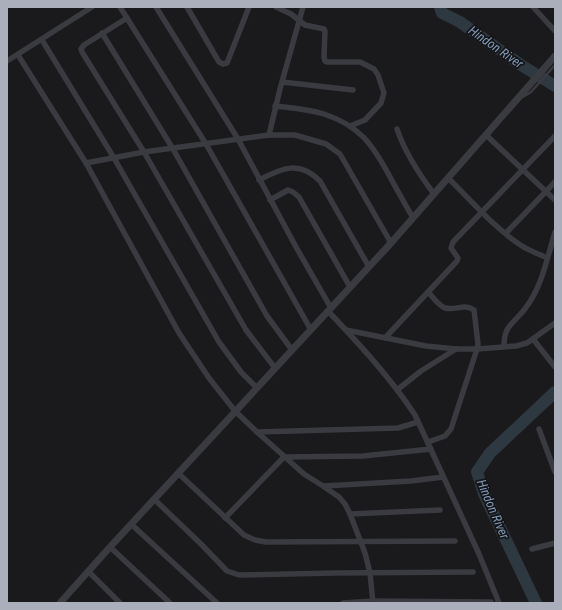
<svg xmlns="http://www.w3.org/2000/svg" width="562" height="610" viewBox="0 0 562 610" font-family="'Roboto Condensed',sans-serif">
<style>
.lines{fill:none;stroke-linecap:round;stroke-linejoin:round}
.river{stroke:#2e3841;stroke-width:12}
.service{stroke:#3a3b41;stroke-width:2.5}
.minor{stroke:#3a3b41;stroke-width:5.5}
.tertiary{stroke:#3a3b41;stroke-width:7}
.labels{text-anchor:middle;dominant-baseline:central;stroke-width:3.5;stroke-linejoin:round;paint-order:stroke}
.water-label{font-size:13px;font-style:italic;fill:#809bb9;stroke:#151417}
</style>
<rect width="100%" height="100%" fill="#1a191c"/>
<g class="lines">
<g class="river">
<path d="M440 7 442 13 460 22 521 65 555 86"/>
<path d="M536 603 484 494 477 472 490 453 555 392"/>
</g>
<path class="service" d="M521 98 531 92 555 65"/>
<g class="minor">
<path d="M120 7 206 144 311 330"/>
<path d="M156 7 238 139 296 247 331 308"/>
<path d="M187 7 219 62 223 64 227 63 249 7"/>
<path d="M276 7 291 14 305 25 324 29 325 31 324 57 325 61 327 62H360L374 69 378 75 384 93 381 103 365 120 350 126"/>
<path d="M533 7 555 31"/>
<path d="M127 18 84 45 81 49 82 52 144 152 246 330 275 368"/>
<path d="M102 33 173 149 267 316 292 350"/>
<path d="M42 40 114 158 219 342 241 372 257 388"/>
<path d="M18 55 86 163"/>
<path d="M7 61 92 7"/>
<path d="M282 82 353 90"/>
<path d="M275 106C292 108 308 109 324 114 360 126 372 144 389 175 397 190 405 204 413 218"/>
<path d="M397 129C405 153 419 174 434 194"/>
<path d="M269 135 280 89 303 7"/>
<path d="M486 135 555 200"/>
<path d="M448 178C472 201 494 228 522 246 530 251 539 254 547 258"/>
<path d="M259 180C282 168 299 160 320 181L369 267"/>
<path d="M270 200 288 190 293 192 299 197 350 287"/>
<path d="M506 233 555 182"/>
<path d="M328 311C359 344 390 377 415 415L479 554 499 603"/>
<path d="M346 330 426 346 456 349H477L516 346 527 343 555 323"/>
<path d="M385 338 457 261 458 258 451 248 453 242 555 136"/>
<path d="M533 339 555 367"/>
<path d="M504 346C504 326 512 325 524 310 542 288 547 258 555 232"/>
<path d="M397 390 421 371 456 349"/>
<path d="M539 429 555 472"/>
<path d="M257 432 398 428 418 422"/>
<path d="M428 442 445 436 451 429 477 349 478 344 474 310C464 303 455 311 445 308 438 305 433 297 428 292"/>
<path d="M178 473 244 535 255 540 266 542 455 541"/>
<path d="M324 486 411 481 443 477"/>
<path d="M154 499 201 544 227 571 239 575 335 573 473 572"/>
<path d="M350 514 440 510"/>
<path d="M225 518 284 457 363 456 431 449"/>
<path d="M131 524 217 603"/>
<path d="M110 547 170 603"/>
<path d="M532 549 555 543"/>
<path d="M88 571 120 603"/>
<path d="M343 603 373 601 491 602"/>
<path d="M373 603 370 573 365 553 350 514 345 504 339 497 323 486 304 474 257 432 235 411 209 378 179 333 86 163 144 152 269 135H295L326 144 340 154 391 243"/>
</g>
<path class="tertiary" d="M60 603 110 547 391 243 555 56"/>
</g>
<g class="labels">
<g class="water-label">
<text transform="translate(496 47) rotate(35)">Hindon River</text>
<text transform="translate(493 509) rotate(67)">Hindon River</text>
</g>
</g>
<rect width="562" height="610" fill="none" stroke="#abafbc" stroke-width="16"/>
</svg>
